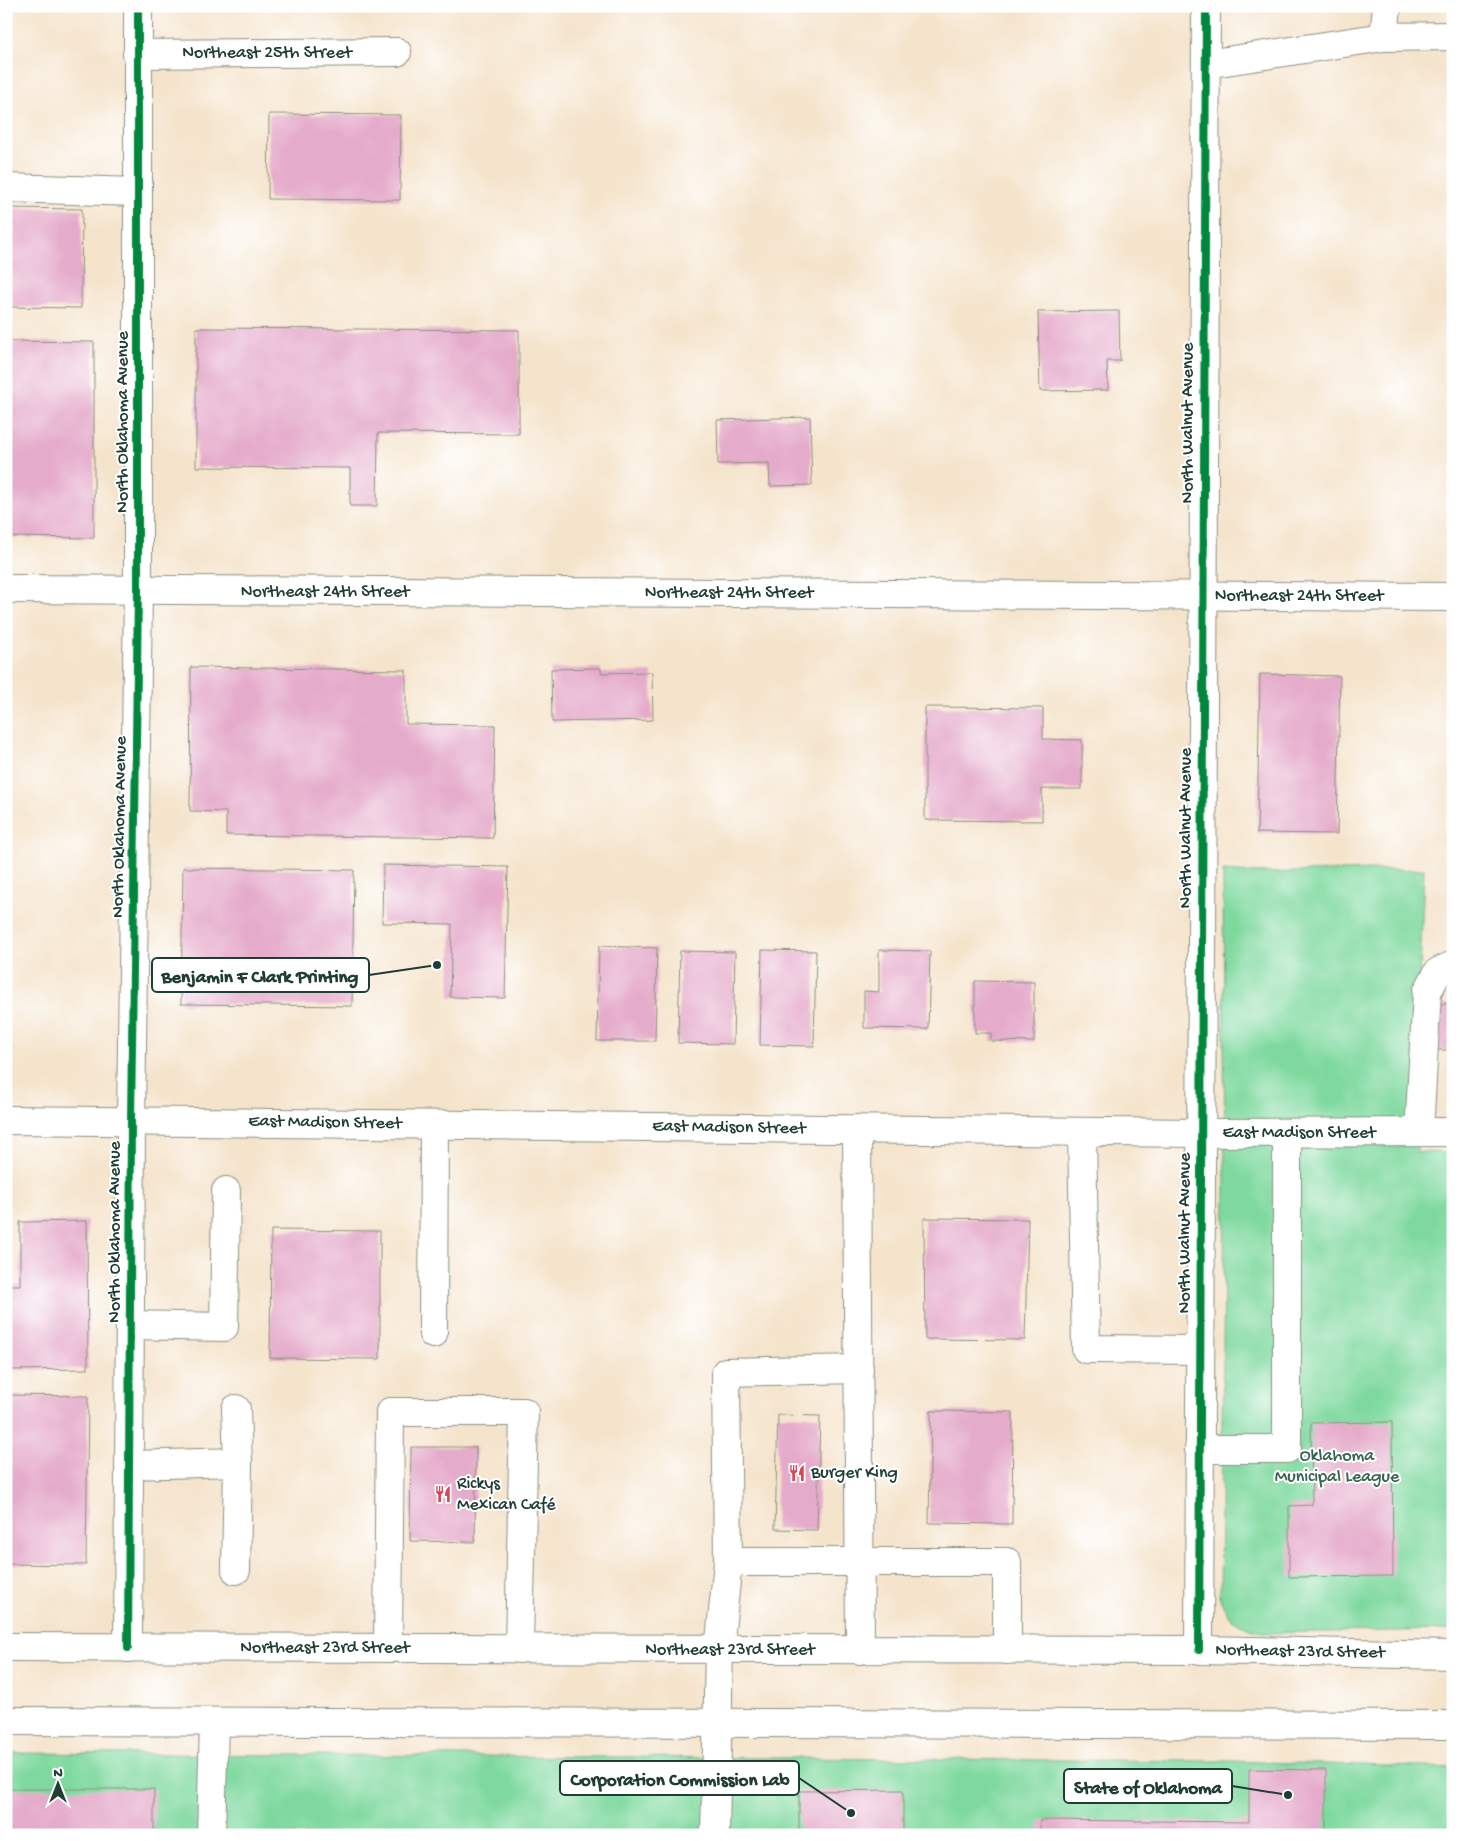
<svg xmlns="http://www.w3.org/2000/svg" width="1459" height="1841" viewBox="0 0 1459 1841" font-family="'Gochi Hand',sans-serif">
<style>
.green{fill:#7fd99f;stroke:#4f8b6a}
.building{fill:#e5abcb}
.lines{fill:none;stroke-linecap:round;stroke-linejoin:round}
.minor-casing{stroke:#8a9080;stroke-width:30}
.major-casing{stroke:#8a9080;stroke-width:30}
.minor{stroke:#fff;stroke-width:28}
.major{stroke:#fff;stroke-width:28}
.cycleway-casing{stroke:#fff;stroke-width:11}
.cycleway{stroke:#00873e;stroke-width:8}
.labels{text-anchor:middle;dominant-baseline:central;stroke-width:4;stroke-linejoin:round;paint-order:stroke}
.street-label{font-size:18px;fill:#1f3d34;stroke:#fff}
.park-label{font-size:18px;fill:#37644f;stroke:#fff}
.poi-label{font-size:18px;fill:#1f3d34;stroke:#fff;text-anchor:start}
.leader{fill:none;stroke:#1f3d34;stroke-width:2}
.callout-dot{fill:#1f3d34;stroke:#fff;stroke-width:2}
.callout{fill:#fff;stroke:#1f3d34;stroke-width:2}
.callout-label{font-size:19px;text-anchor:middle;font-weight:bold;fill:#1f3d34}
</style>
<rect width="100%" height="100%" fill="#fff"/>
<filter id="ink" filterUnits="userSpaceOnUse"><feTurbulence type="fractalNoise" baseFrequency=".02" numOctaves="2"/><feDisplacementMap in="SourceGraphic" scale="10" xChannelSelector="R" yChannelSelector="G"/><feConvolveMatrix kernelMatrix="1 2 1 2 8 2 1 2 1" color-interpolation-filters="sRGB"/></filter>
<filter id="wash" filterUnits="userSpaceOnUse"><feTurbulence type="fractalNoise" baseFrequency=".0096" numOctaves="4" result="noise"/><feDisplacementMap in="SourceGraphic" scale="20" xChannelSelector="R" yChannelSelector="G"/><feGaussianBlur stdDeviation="1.12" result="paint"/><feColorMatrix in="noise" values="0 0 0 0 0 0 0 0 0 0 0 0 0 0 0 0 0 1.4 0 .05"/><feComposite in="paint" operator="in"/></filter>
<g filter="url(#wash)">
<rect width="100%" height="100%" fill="#f5e4cc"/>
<g class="green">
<path d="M1424 869 1415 1099 1417 1152 1453 1153V1630L1267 1633C1242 1626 1231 1624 1220 1599L1225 1188 1223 871 1254 873Z"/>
<path d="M6 1753 1230 1761 1453 1768V1835H6Z"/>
</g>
<g id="blocks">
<g class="building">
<path d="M269 114 401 115 400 200 268 199Z"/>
<path d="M6 208 82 209 81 308 6 307Z"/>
<path d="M1119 311 1120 361H1107L1108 390 1040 391 1038 312Z"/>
<path d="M6 324H10V341L94 342V538L6 537Z"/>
<path d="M196 328 519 330V434L378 433 377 506H350V468L196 467Z"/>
<path d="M810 417 812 485 770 486 769 463 718 464 717 420Z"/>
<path d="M191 667 406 670V724L495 725 493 838 226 835V812L190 811Z"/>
<path d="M601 668V673L652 672 653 720 552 722 551 669Z"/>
<path d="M1260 674 1340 676 1337 834 1257 833Z"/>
<path d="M925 707 1043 708V739L1082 740V789H1042V821L925 820Z"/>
<path d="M383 865 508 867 505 998 450 997 452 924 382 923Z"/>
<path d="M183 868 354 870 352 1006 181 1004Z"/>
<path d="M599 946 657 948 655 1041H597Z"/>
<path d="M762 950 816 951 814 1046 760 1045Z"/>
<path d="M879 950 930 951 928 1029 864 1028V991L879 992Z"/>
<path d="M680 951 735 952 733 1044 678 1043Z"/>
<path d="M975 981 1034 982V1042L991 1041V1033H975Z"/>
<rect x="1436" y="1004" width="17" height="46"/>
<path d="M924 1218 1028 1219 1025 1340 925 1339Z"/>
<path d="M87 1221 88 1369 6 1370V1285H20V1222Z"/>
<path d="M271 1230 380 1231V1359L270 1358Z"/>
<path d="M6 1395 88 1396 86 1565 6 1564Z"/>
<path d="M931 1411 1013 1412 1012 1524 929 1523Z"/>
<path d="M778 1415 820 1416 817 1530 775 1529Z"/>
<path d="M1392 1422 1393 1576 1289 1577V1506L1312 1505 1311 1423Z"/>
<path d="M411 1447H476L475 1542 410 1541Z"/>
<path d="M1249 1769 1326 1770V1835H1040V1820L1249 1822Z"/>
<rect x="6" y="1789" width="148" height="46"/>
<path d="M903 1790V1835H799V1791Z"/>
</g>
</g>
</g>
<g filter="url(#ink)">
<use href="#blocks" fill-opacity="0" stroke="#8a9080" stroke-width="1"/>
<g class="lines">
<g class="minor-casing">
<g id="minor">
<path d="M1384 37 1387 6"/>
<path d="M137 54 397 52"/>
<path d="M1206 64 1384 37 1453 36"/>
<path d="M6 188 137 192"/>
<path d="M6 589 1453 597"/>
<path d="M6 1120 1200 1133 1453 1132"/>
<path d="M857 1129 860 1650"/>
<path d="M1082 1132 1086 1349 1200 1350"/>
<path d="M1419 1132 1427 992 1438 972 1453 965"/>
<path d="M130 1325 224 1327 226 1191"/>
<path d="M433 1334 434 1125"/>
<path d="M236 1409 238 1462 236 1570"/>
<path d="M1199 1449H1287V1133"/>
<path d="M129 1465 238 1462"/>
<path d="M728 1562H1007V1650"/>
<path d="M128 1648 131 1121 138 591V6"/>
<path d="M388 1648 390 1412H524L519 1649"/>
<path d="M1199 1650 1206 6"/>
<path d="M211 1835 214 1722"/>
<path d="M715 1835 719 1650 728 1562 726 1372 859 1369"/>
</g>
</g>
<g class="major-casing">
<g id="major">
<path d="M6 1647 1199 1650 1453 1655"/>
<path d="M6 1721 1453 1725"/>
</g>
</g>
<use href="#minor" class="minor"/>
<use href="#major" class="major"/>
<g class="cycleway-casing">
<g id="cycleway">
<path d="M128 1648 131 1121 138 591V6"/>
<path d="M1199 1650 1206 6"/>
</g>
</g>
<use href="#cycleway" class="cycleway"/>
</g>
</g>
<defs>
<g id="restaurant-bare" transform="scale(1.35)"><path d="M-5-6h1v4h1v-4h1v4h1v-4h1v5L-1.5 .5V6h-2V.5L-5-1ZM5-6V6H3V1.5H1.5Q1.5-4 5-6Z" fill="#d1495b" stroke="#fff" stroke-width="2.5" paint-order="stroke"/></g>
</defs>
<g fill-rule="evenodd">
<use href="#restaurant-bare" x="797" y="1473"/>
<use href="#restaurant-bare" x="443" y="1494"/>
</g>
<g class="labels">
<g class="street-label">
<text x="267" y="53">Northeast 25th Street</text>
<text transform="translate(123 422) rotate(-90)">North Oklahoma Avenue</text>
<text transform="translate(1188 423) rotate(-90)">North Walnut Avenue</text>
<text x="325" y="592">Northeast 24th Street</text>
<text x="729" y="593">Northeast 24th Street</text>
<text x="1299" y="596">Northeast 24th Street</text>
<text transform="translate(120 827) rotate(-89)">North Oklahoma Avenue</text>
<text transform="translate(1186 828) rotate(-90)">North Walnut Avenue</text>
<text transform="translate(325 1123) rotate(1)">East Madison Street</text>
<text transform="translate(729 1128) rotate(1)">East Madison Street</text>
<text x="1299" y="1133">East Madison Street</text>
<text transform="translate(115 1232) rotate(-90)">North Oklahoma Avenue</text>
<text transform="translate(1185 1233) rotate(-90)">North Walnut Avenue</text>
<text x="325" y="1648">Northeast 23rd Street</text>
<text x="730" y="1650">Northeast 23rd Street</text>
<text transform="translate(1300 1652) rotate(1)">Northeast 23rd Street</text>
</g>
<g class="park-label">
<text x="1337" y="1456">Oklahoma<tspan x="1337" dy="21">Municipal League</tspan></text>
</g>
<g class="poi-label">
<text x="811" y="1473">Burger King</text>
<text x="457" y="1484">Rickys<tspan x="457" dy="21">Mexican Café</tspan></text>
</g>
</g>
<path class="leader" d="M437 965L369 975M851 1813L799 1778M1288 1795L1232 1786"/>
<g class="callout-dot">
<circle cx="437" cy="965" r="5"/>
<circle cx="851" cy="1813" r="5"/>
<circle cx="1288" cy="1795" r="5"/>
</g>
<g class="callout">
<rect x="152" y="958" width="217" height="34" rx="5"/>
<rect x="560" y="1761" width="239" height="34" rx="5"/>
<rect x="1064" y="1769" width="168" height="34" rx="5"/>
</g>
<g class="callout-label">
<text x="260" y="982">Benjamin F Clark Printing</text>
<text x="680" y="1785">Corporation Commission Lab</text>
<text x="1148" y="1793">State of Oklahoma</text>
</g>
<rect width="1459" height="1841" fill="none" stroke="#fff" stroke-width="25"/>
<g transform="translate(58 1784)" stroke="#ffffff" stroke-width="4" paint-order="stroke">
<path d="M0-4L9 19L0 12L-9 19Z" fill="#1f3d34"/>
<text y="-8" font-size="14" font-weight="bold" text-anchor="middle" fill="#1f3d34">N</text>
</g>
</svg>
